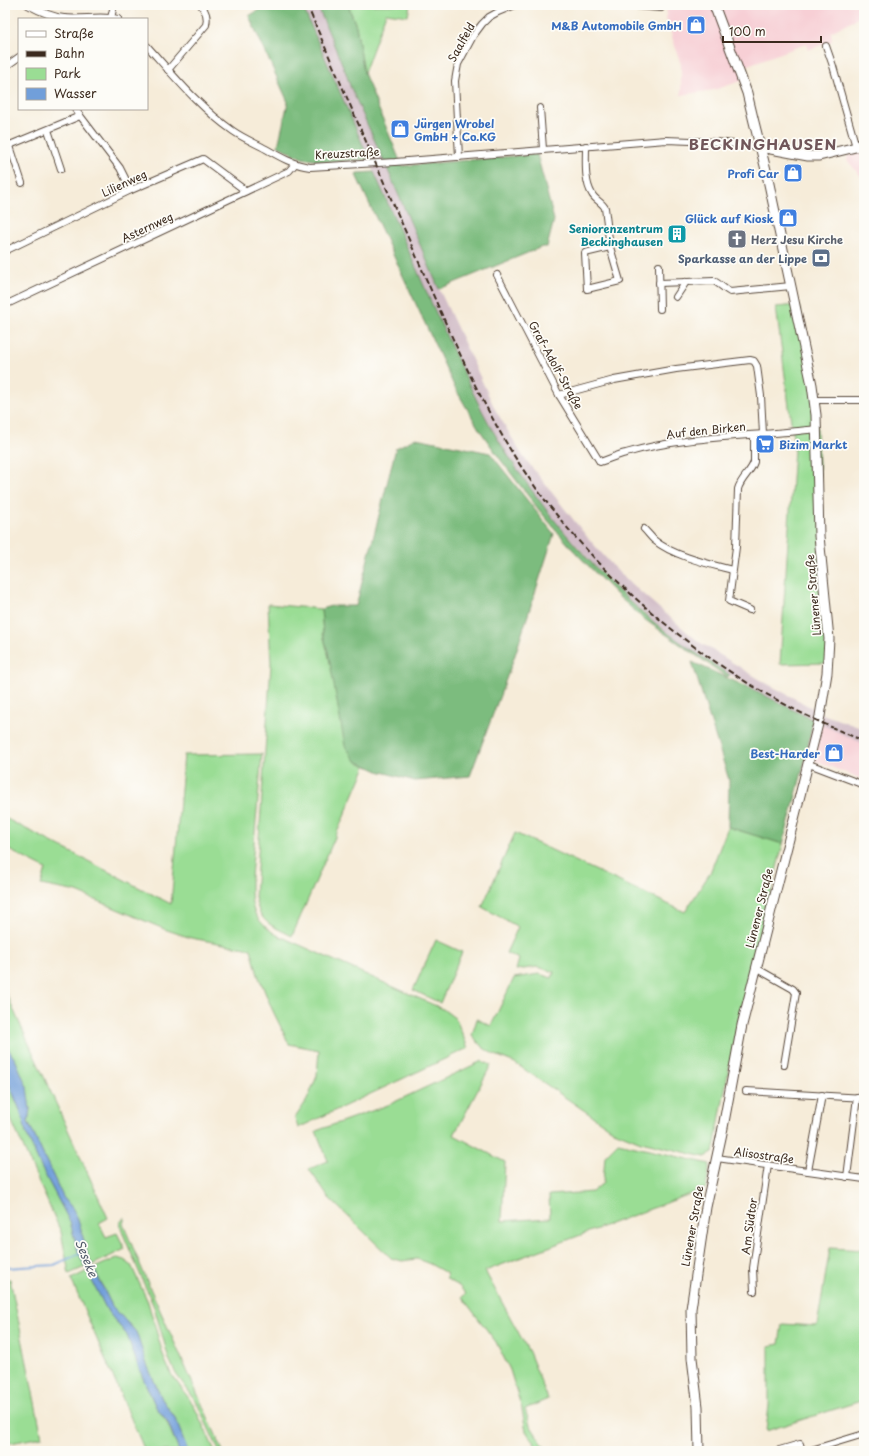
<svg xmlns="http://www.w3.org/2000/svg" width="869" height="1456" viewBox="0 0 869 1456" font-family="'Playpen Sans',sans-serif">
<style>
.built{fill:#f7cfd5}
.industrial{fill:#d2bdc8}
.green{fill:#9add94;stroke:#6a8459}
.forest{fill:#7bbc7e;stroke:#5b734e}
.water{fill:#719fda;stroke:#56647c}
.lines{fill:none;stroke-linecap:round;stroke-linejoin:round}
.stream{stroke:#719fda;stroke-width:2}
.street-casing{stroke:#57473a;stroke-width:8}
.secondary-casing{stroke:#57473a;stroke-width:11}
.street{stroke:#fff;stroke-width:6}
.secondary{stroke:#fff;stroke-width:9}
.rail{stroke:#3b2a1e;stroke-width:2;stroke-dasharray:6 3;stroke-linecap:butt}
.labels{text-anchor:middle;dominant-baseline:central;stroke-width:3.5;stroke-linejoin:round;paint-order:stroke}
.shop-label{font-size:11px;font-weight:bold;fill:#366cbe;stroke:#fdfcf7;text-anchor:end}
.street-label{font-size:11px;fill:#3b2a1e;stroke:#fdfcf7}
.culture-label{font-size:11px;font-weight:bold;fill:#0d838f;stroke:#fdfcf7;text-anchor:end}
.worship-label{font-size:11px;font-weight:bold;fill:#5b616d;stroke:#fdfcf7;text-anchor:start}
.service-label{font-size:11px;font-weight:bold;fill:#4e5e75;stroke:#fdfcf7;text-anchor:end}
.water-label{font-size:12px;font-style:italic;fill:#515969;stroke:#fdfcf7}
.district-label{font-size:15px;font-weight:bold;letter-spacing:1px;fill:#71575a;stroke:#fdfcf7}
</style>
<rect width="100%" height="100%" fill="#fdfcf7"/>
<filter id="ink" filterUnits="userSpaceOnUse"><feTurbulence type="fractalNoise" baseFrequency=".025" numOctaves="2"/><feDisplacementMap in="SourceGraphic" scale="8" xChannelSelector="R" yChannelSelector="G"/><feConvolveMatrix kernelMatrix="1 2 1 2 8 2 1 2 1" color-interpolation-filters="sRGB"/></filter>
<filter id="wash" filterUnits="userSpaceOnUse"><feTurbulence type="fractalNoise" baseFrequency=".012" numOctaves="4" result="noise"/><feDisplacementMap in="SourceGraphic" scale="16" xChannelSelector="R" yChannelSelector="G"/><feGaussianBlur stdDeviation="0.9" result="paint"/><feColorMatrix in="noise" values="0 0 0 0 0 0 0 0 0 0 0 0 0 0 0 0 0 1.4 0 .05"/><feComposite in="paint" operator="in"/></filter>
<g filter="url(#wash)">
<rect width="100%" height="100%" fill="#f6ecd9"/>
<g class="built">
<path d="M667 5H864V10L859 17 831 32 832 41 808 50 806 44 745 66 741 81 714 90 681 95V65L666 18Z"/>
<path d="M864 151V180L847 160 848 156Z"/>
<path d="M813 720 864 744V780L806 757Z"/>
</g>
<path class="industrial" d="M302 5H317L346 73 350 86 387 168 439 289 495 409 522 455 588 538 621 575 660 609 699 642 764 682 825 715 864 729V744L822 725 756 691 692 651 651 619 626 597 594 565 555 521 531 490 508 456 476 401 433 309Z"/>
<g class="green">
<path d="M348 5H410L408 16 386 13 364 73 356 26Z"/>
<path d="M799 305 815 392 830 663 780 664 794 449 793 437 776 307Z"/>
<path d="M268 604 321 609 323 634 356 761 366 766 292 936C270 925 260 923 255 897L271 664Z"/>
<path d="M262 754 251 877C251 907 250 916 275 934L443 1009 456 1019 468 1048 298 1128 295 1118 307 1100 317 1076 319 1050 289 1044 272 1009 258 975 251 949 191 938 164 929 77 892 41 885 46 869 5 848V818L171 904 184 755Z"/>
<path d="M728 827 783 844 737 1026 713 1153 705 1157 641 1142 614 1131 515 1063 493 1054 482 1047 472 1035 477 1019 491 1026 514 978 539 974 552 978 554 972 538 967 516 970 519 959 506 953 518 927 482 907 515 833 685 912 710 873Z"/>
<path d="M436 940 462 952 440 1003 413 990Z"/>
<path d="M5 991 108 1218 99 1223 106 1237 117 1233 125 1249 92 1265 88 1257 78 1219 73 1209 63 1197 28 1122 30 1109 16 1061 5 1044Z"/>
<path d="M482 1061 491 1065 454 1135 505 1162 502 1221 550 1218 549 1195 592 1192 603 1183 605 1156 618 1143 710 1164 706 1188 485 1271 529 1352 548 1399 525 1409 530 1425 547 1451H539L526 1431 522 1409 510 1370 496 1342 462 1297 466 1294 459 1286 447 1279 446 1273 430 1264 417 1259 402 1261 391 1258 328 1197 309 1169 328 1161 316 1131 388 1105Z"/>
<path d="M5 1074 22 1115 26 1133 40 1165 70 1222 78 1251 85 1267 69 1274 61 1232 5 1106Z"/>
<path d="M125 1217 123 1224 150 1288 223 1451H219L196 1401 176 1374 169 1359 154 1307 121 1229 120 1221Z"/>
<path d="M830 1248 864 1250V1400L766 1431 769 1405V1346L779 1344 782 1324 817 1326Z"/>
<path d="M117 1258 124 1260 131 1265 148 1302 164 1358 171 1374 193 1404 215 1451H188L175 1418 162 1399 147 1365 136 1332 112 1306 94 1268Z"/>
<path d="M87 1271 108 1312 127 1335 139 1369 156 1407 167 1422 179 1451H145L71 1279Z"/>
<path d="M5 1279H10L42 1437 5 1444Z"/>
</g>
<g class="forest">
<path d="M267 5H302L369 159 325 162 302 158 278 146 288 102 249 16Z"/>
<path d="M317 5H348L356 26 364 73 402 166 537 154 554 220 547 247H542L439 289 387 168 350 86 346 73Z"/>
<path d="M374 172C400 230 424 288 451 346 465 376 479 407 496 436 536 503 590 568 650 619 676 640 703 658 730 675L727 677 644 619 618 596 574 551 539 510 500 459 479 429 455 388 356 175 357 173Z"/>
<path d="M416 438 490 453 554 534 515 655 470 776 415 781 378 771 356 761 345 746 328 652 323 634 321 609 331 606H356L396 448Z"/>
<path d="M692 662 756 691 813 720 806 757 783 844 728 827 729 780Z"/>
</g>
<path class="water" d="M5 1044 16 1061 27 1087 30 1109 28 1122 63 1197 73 1209 78 1219 88 1257 112 1306 136 1332 147 1365 162 1399 175 1418 188 1451H179L168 1422 156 1407 139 1369 127 1335 108 1312 87 1271 78 1251 70 1222 40 1165 26 1133 22 1115 5 1074Z"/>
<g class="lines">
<path class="stream" d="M5 1268 54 1265 81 1253"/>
</g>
</g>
<g filter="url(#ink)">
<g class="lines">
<g class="street-casing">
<g id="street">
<path d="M28 5C39 11 51 17 64 18 82 20 100 15 118 19"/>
<path d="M624 5 661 8"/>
<path d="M111 18 114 5"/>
<path d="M147 46C174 76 200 108 233 131 243 138 255 143 266 149 280 157 294 165 310 167L395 162 666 140 717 142 760 147"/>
<path d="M826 46 833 66 856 147"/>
<path d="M5 67 19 57"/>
<path d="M168 70 206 25C208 17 206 12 201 5"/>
<path d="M540 108 543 149"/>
<path d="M75 109 120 168 131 190"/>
<path d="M48 130 61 169"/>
<path d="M10 146 22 183"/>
<path d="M586 146C586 161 584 181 592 194 595 200 602 202 605 208L610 247 620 281 587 289 585 253 610 247"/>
<path d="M5 147 80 116"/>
<path d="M459 157 455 81 458 64 473 36 482 24 489 17 498 12 515 5"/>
<path d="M5 251 131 190 203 159 246 191"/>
<path d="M659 266 660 309"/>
<path d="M497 275 559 395 600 462C609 459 617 455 626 453 688 435 753 437 816 429"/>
<path d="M659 283 714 281C720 284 724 289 730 292L791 286"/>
<path d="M676 297 686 282"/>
<path d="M5 305 289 171 295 164"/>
<path d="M559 395 614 380 676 369 750 360 754 361 757 366 761 396 763 434"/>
<path d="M815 400H864"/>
<path d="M644 529C647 532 651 537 654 540 673 556 709 564 732 570"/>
<path d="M750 610 729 601 736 547 738 489C741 478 751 472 754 462V435"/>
<path d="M809 764 864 785"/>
<path d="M756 968 793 989 796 993 784 1065"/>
<path d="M746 1091 864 1098"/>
<path d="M717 1158 864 1179"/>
<path d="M808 1171 822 1095"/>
<path d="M847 1177 857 1097"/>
<path d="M754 1291 753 1268 768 1165"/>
<path d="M776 1451 800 1444 802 1451"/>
<path d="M808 1451 864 1434"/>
</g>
</g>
<g class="secondary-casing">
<g id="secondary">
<path d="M760 147 808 156H819L864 145"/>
<path d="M699 1451 698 1407 692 1358 691 1309 706 1207 722 1133 742 1025 820 716 827 673 829 639 819 536 816 415 812 385 766 170 754 122 747 93 714 5"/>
</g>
</g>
<use href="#street" class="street"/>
<use href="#secondary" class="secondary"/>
<path class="rail" d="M307 5C342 87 378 169 414 251 444 320 474 390 513 454 575 553 675 644 777 700 805 716 835 729 864 741"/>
</g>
</g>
<defs>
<g id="shop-square" transform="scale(1)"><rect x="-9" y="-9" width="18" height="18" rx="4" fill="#3f7fe0" stroke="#fdfcf7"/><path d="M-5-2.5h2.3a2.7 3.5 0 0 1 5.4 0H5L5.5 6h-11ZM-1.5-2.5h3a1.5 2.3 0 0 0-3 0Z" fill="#fff"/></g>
<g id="building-square" transform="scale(1)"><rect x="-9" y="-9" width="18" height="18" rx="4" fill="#0f9aa8" stroke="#fdfcf7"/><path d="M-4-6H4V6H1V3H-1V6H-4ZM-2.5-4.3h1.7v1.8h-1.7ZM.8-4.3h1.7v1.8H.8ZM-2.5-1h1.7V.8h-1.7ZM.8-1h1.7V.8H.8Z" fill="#fff"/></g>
<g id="church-square" transform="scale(1)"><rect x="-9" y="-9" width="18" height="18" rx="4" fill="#6b7280" stroke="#fdfcf7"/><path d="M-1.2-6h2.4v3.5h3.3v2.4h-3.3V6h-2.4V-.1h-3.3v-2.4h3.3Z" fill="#fff"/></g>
<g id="bank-square" transform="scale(1)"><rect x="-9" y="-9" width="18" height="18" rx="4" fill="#5c6f8a" stroke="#fdfcf7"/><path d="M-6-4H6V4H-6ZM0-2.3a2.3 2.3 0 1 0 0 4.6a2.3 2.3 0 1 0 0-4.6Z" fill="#fff"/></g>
<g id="supermarket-square" transform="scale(1)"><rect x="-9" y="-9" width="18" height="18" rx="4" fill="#3f7fe0" stroke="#fdfcf7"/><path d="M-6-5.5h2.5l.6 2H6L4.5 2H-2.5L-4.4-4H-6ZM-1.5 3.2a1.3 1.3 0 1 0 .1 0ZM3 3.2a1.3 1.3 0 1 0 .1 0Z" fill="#fff"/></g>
</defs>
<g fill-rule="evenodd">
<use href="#shop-square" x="696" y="25"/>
<use href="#shop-square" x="400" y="129"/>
<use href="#shop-square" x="793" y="173"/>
<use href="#shop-square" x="788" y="218"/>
<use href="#building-square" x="677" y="234"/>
<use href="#church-square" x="737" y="239"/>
<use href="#bank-square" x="821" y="258"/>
<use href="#supermarket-square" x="765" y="444"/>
<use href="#shop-square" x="834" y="753"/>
</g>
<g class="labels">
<g class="shop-label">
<text x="682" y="25">M&amp;B Automobile GmbH</text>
<text x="414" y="123" text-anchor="start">Jürgen Wrobel<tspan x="414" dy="13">GmbH + Co.KG</tspan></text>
<text x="779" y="173">Profi Car</text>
<text x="774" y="218">Glück auf Kiosk</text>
<text x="779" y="444" text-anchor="start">Bizim Markt</text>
<text x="820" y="753">Best-Harder</text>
</g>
<g class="street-label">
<text transform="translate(461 42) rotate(-61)">Saalfeld</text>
<text transform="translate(347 153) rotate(-3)">Kreuzstraße</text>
<text transform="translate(124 183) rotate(-25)">Lilienweg</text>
<text transform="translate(147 227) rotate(-25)">Asternweg</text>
<text transform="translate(556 365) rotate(61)">Graf-Adolf-Straße</text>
<text transform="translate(706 430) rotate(-6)">Auf den Birken</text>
<text transform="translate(813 595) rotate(-95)">Lünener Straße</text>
<text transform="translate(759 908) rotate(-76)">Lünener Straße</text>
<text transform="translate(764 1155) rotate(8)">Alisostraße</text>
<text transform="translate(692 1226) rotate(-80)">Lünener Straße</text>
<text transform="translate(749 1226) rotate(-82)">Am Südtor</text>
</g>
<g class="culture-label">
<text x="663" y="228">Seniorenzentrum<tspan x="663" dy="13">Beckinghausen</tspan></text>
</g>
<g class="worship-label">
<text x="751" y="239">Herz Jesu Kirche</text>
</g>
<g class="service-label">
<text x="807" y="258">Sparkasse an der Lippe</text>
</g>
<g class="water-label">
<text transform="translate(87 1258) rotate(68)">Seseke</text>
</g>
<g class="district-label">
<text x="763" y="143">BECKINGHAUSEN</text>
</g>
</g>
<rect width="869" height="1456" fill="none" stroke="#fdfcf7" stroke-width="20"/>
<rect x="18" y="18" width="130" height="92" fill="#fdfcf7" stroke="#afa8a0"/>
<rect x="26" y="31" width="20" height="6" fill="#ffffff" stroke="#afa8a0"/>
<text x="54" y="38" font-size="12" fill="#3b2a1e">Straße</text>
<rect x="26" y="51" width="20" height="6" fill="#3b2a1e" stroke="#afa8a0"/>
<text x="54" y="58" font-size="12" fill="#3b2a1e">Bahn</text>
<rect x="26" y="68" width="20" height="12" fill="#9add94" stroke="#afa8a0"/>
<text x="54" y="78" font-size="12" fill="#3b2a1e">Park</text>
<rect x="26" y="88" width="20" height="12" fill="#719fda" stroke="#afa8a0"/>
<text x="54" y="98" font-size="12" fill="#3b2a1e">Wasser</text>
<path d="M723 36v6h98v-6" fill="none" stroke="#3b2a1e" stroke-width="2"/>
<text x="729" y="36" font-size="12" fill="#3b2a1e" stroke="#fdfcf7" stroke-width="3" paint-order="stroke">100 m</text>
</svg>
